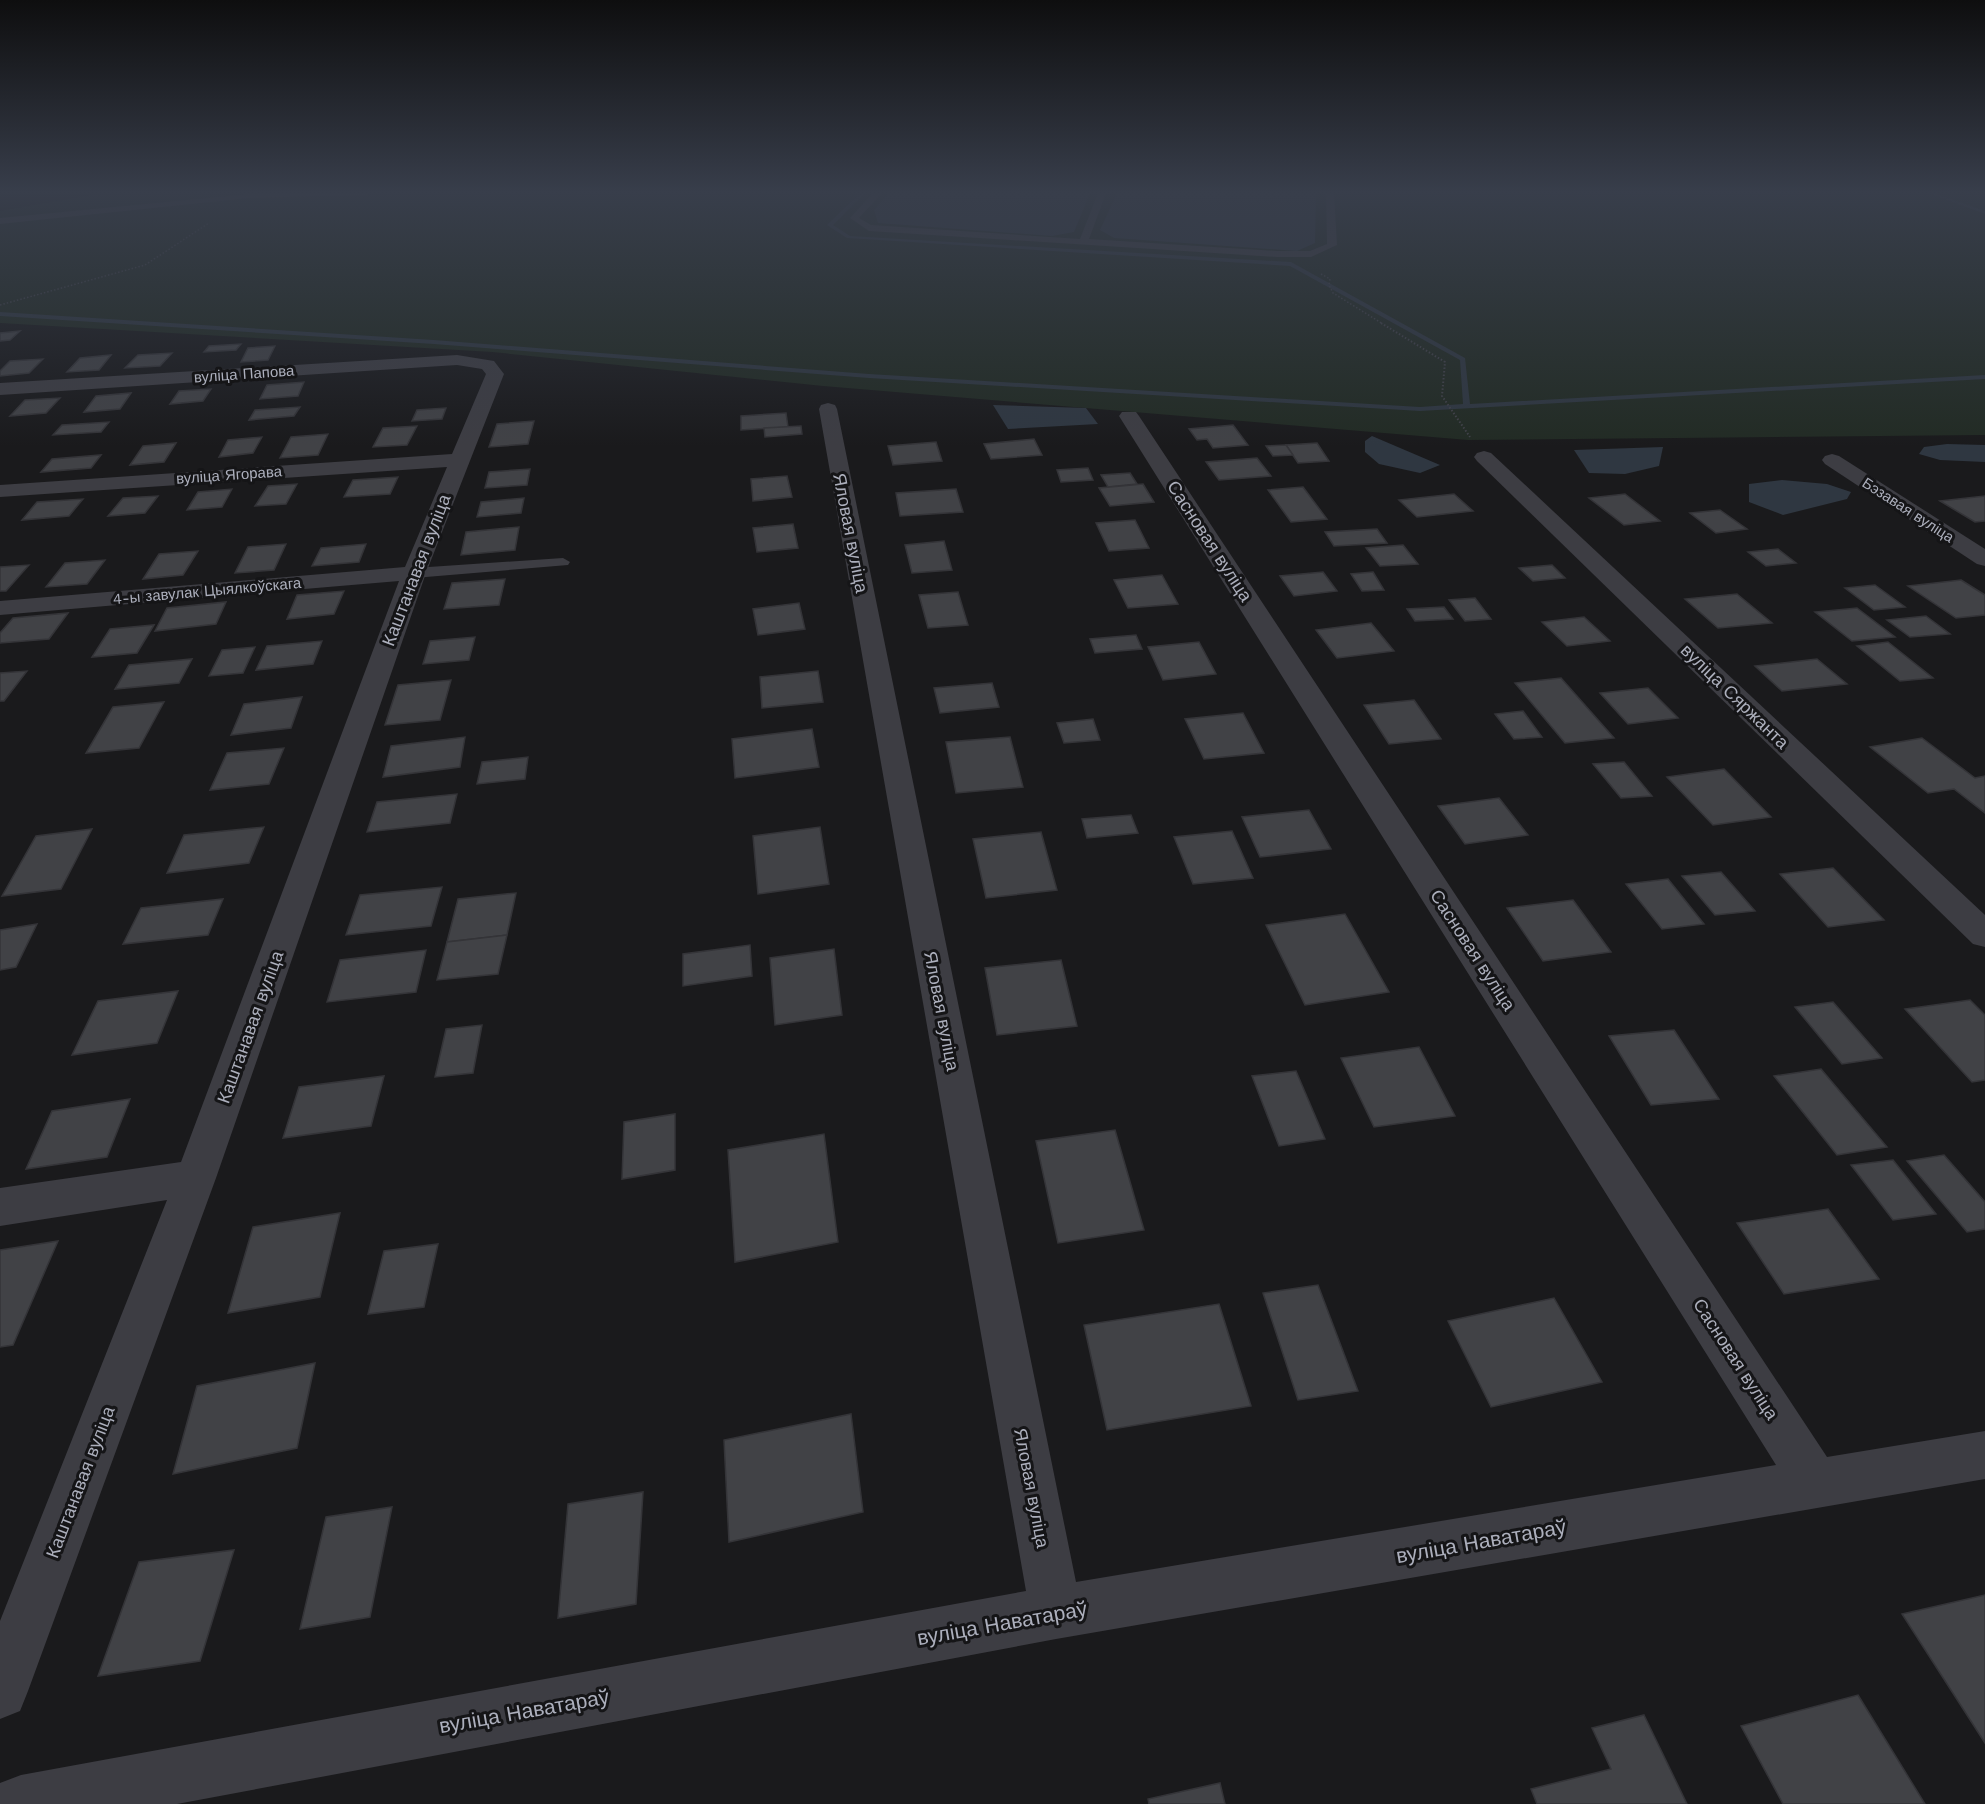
<svg xmlns="http://www.w3.org/2000/svg" width="1985" height="1804" viewBox="0 0 1985 1804" font-family="'Work Sans',sans-serif">
<style>
.green{fill:#222b24}
.water{fill:#2f3741}
.lines{fill:none;stroke-linecap:round;stroke-linejoin:round}
.stream{fill:#2f3741;fill-rule:evenodd}
.building{fill:#414246;stroke:#343438;stroke-width:1.5}
.path-far1{stroke:#414249;stroke-width:1.5;stroke-dasharray:1.5 2;stroke-linecap:butt}
.path{stroke:#414249;stroke-width:2;stroke-dasharray:1.5 2;stroke-linecap:butt}
.lane{fill:#3d3d43;fill-rule:evenodd}
.street{fill:#3d3d43;fill-rule:evenodd}
.labels{text-anchor:middle;dominant-baseline:central;stroke-width:6;stroke-linejoin:round;paint-order:stroke}
.far-street-label{font-size:15px;fill:#acafbc;stroke:#151517}
.street-label{font-size:18px;fill:#acafbc;stroke:#151517}
.near-street-label{font-size:21px;fill:#acafbc;stroke:#151517}
</style>
<rect width="100%" height="100%" fill="#1a1a1c"/>
<path class="green" d="M103 193H1978L1985 195V435L1468 440 823 386 492 352 0 323V211Z"/>
<g class="water">
<path d="M889 193H1090L1074 232 1052 236 878 223 874 210Z"/>
<path d="M1117 193H1316L1315 243 1297 251 1114 238 1100 230Z"/>
<path d="M993 405 1086 408 1098 424 1008 429Z"/>
<path d="M1372 436 1440 465 1420 473 1379 464 1365 452V441Z"/>
<path d="M1947 444 1985 445V462L1940 460 1919 454 1924 447Z"/>
<path d="M1663 447 1659 466 1625 474 1589 473 1574 450Z"/>
<path d="M1782 480 1827 484 1851 492 1847 499 1783 515 1749 502V484Z"/>
</g>
<g class="lines">
<g class="stream">
<path d="M860 193H865L833 225 850 236 1291 262 1465 358 1470 404 1985 375V379L1420 411 869 378 434 344 0 316V312L434 340 869 374 1420 407 1463 404 1460 360 1290 266 847 238 827 225Z"/>
<path d="M1928 193H1934L1985 211V214Z"/>
</g>
</g>
<g class="building">
<path d="M20 331 10 340 0 341V333Z"/>
<path d="M241 344 236 350 204 352 209 346Z"/>
<path d="M275 346 268 360 241 362 248 348Z"/>
<path d="M172 353 160 366 125 368 138 355Z"/>
<path d="M111 355 99 370 67 372 80 358Z"/>
<path d="M43 359 29 373 0 376V371L10 361Z"/>
<path d="M304 382 298 396 260 399 267 385Z"/>
<path d="M211 389 203 401 170 404 179 391Z"/>
<path d="M131 393 120 409 84 412 96 396Z"/>
<path d="M60 398 46 413 10 416 25 400Z"/>
<path d="M300 407 294 416 249 420 255 410Z"/>
<path d="M446 408 442 419 412 421 417 410Z"/>
<path d="M786 413 788 427 741 430V416Z"/>
<path d="M534 421 528 444 489 447 497 424Z"/>
<path d="M109 422 101 432 53 435 62 425Z"/>
<path d="M1233 425 1248 445 1213 448 1207 439 1197 440 1189 429Z"/>
<path d="M417 426 407 445 373 447 383 428Z"/>
<path d="M801 426 802 434 765 437 764 428Z"/>
<path d="M328 434 318 455 280 458 291 437Z"/>
<path d="M262 437 253 453 219 457 228 440Z"/>
<path d="M1034 439 1042 455 991 459 984 444Z"/>
<path d="M936 442 942 461 893 465 888 446Z"/>
<path d="M176 443 164 462 130 465 143 446Z"/>
<path d="M1317 443 1329 461 1298 463 1286 445Z"/>
<path d="M1286 445 1293 455 1273 456 1266 446Z"/>
<path d="M101 455 91 468 41 472 52 459Z"/>
<path d="M1257 458 1271 476 1219 480 1206 462Z"/>
<path d="M1088 468 1093 480 1061 482 1057 470Z"/>
<path d="M530 469 527 485 485 488 489 472Z"/>
<path d="M1130 473 1137 484 1108 487 1101 475Z"/>
<path d="M787 476 792 497 753 501 751 479Z"/>
<path d="M398 477 390 494 344 497 353 480Z"/>
<path d="M297 484 286 504 255 506 268 486Z"/>
<path d="M1143 484 1154 502 1110 506 1099 488Z"/>
<path d="M1303 487 1327 519 1291 522 1268 490Z"/>
<path d="M232 489 222 507 187 510 198 492Z"/>
<path d="M956 489 963 512 900 516 896 493Z"/>
<path d="M1454 494 1473 511 1417 517 1399 500Z"/>
<path d="M1625 494 1660 521 1624 525 1589 498Z"/>
<path d="M158 496 145 513 108 516 123 498Z"/>
<path d="M1985 496V521L1975 522 1940 501Z"/>
<path d="M524 498 521 513 477 517 481 502Z"/>
<path d="M83 499 69 516 22 520 37 502Z"/>
<path d="M1720 510 1747 529 1716 533 1690 513Z"/>
<path d="M1135 520 1149 548 1109 551 1096 523Z"/>
<path d="M793 524 798 548 757 552 753 528Z"/>
<path d="M519 527 515 550 461 555 466 532Z"/>
<path d="M1377 529 1387 543 1334 546 1325 532Z"/>
<path d="M944 541 952 570 912 573 905 545Z"/>
<path d="M286 544 274 570 235 573 248 547Z"/>
<path d="M366 544 359 562 312 566 321 548Z"/>
<path d="M1403 545 1418 564 1380 566 1366 548Z"/>
<path d="M1778 549 1796 563 1766 566 1748 552Z"/>
<path d="M198 551 183 575 143 579 159 554Z"/>
<path d="M105 560 87 584 46 587 65 563Z"/>
<path d="M29 565 6 591H0V567Z"/>
<path d="M1552 565 1565 578 1533 581 1519 568Z"/>
<path d="M1323 572 1337 591 1294 596 1280 576Z"/>
<path d="M1373 572 1384 590 1362 591 1351 574Z"/>
<path d="M1162 575 1178 604 1128 608 1114 580Z"/>
<path d="M505 579 499 605 444 609 452 583Z"/>
<path d="M1961 580 1985 595V615L1956 618 1908 586Z"/>
<path d="M1875 585 1905 607 1874 610 1845 588Z"/>
<path d="M344 591 334 614 287 619 297 595Z"/>
<path d="M958 592 968 625 928 628 919 595Z"/>
<path d="M1737 594 1772 623 1718 628 1685 599Z"/>
<path d="M1475 598 1491 619 1465 621 1449 600Z"/>
<path d="M226 602 216 624 155 631 167 608Z"/>
<path d="M799 603 805 629 758 635 753 609Z"/>
<path d="M1444 607 1453 619 1415 621 1407 609Z"/>
<path d="M1857 608 1895 637 1852 641 1815 612Z"/>
<path d="M68 613 49 639 0 643V633L13 618Z"/>
<path d="M1926 616 1950 634 1910 637 1887 620Z"/>
<path d="M1584 617 1610 641 1567 646 1542 622Z"/>
<path d="M1371 623 1394 651 1337 658 1316 630Z"/>
<path d="M154 625 137 653 92 657 110 629Z"/>
<path d="M1136 635 1142 649 1095 653 1090 639Z"/>
<path d="M475 637 469 660 423 664 430 641Z"/>
<path d="M322 641 313 664 256 670 267 646Z"/>
<path d="M1199 642 1216 674 1163 680 1148 647Z"/>
<path d="M1888 642 1933 678 1900 681 1857 646Z"/>
<path d="M255 647 243 673 209 676 222 650Z"/>
<path d="M192 659 179 683 115 689 129 665Z"/>
<path d="M1817 659 1847 684 1782 691 1755 666Z"/>
<path d="M27 671 4 701H0V673Z"/>
<path d="M818 671 823 702 762 708 760 677Z"/>
<path d="M1561 678 1614 738 1565 743 1515 683Z"/>
<path d="M451 680 440 720 385 725 398 685Z"/>
<path d="M992 683 999 707 940 713 934 688Z"/>
<path d="M1648 688 1678 718 1628 724 1600 693Z"/>
<path d="M302 697 291 728 231 735 244 704Z"/>
<path d="M1414 700 1441 739 1389 744 1364 705Z"/>
<path d="M164 702 139 748 86 753 113 707Z"/>
<path d="M1523 711 1542 737 1514 739 1495 714Z"/>
<path d="M1243 713 1264 753 1204 759 1185 719Z"/>
<path d="M1093 719 1100 740 1064 743 1057 723Z"/>
<path d="M812 729 819 767 735 778 732 739Z"/>
<path d="M465 737 460 767 383 777 391 746Z"/>
<path d="M1010 737 1023 787 956 793 946 742Z"/>
<path d="M1922 738 1975 778 1985 776V813L1954 789 1928 793 1870 747Z"/>
<path d="M284 748 269 784 210 790 227 753Z"/>
<path d="M528 757 525 779 477 784 482 762Z"/>
<path d="M1624 762 1652 796 1621 798 1593 764Z"/>
<path d="M1724 769 1771 817 1713 825 1667 777Z"/>
<path d="M457 794 450 823 367 832 377 802Z"/>
<path d="M1499 798 1528 835 1465 844 1438 806Z"/>
<path d="M1309 810 1331 849 1260 857 1242 817Z"/>
<path d="M1131 815 1138 833 1087 838 1082 819Z"/>
<path d="M264 827 249 863 167 873 184 835Z"/>
<path d="M820 827 829 884 758 894 753 836Z"/>
<path d="M92 829 61 889 2 896 36 836Z"/>
<path d="M1232 831 1253 878 1193 884 1174 837Z"/>
<path d="M1041 832 1057 890 986 898 973 839Z"/>
<path d="M1833 868 1884 920 1828 927 1780 874Z"/>
<path d="M1721 872 1755 911 1715 915 1682 876Z"/>
<path d="M1668 879 1704 924 1662 929 1626 884Z"/>
<path d="M442 887 431 926 346 935 360 895Z"/>
<path d="M516 893 507 935 447 942 458 899Z"/>
<path d="M223 899 208 935 123 944 141 908Z"/>
<path d="M1573 900 1611 952 1543 961 1507 908Z"/>
<path d="M1345 914 1389 992 1305 1005 1266 925Z"/>
<path d="M37 924 16 967 0 970V930Z"/>
<path d="M507 935 498 974 437 980 447 942Z"/>
<path d="M750 945 752 976 683 986V954Z"/>
<path d="M834 949 842 1015 775 1025 770 958Z"/>
<path d="M426 950 416 992 327 1002 340 960Z"/>
<path d="M1061 960 1077 1026 997 1035 985 968Z"/>
<path d="M178 991 157 1043 72 1055 98 1001Z"/>
<path d="M1970 1000 1985 1015V1080L1972 1082 1905 1009Z"/>
<path d="M1833 1002 1882 1058 1842 1064 1795 1007Z"/>
<path d="M482 1025 473 1073 435 1077 446 1029Z"/>
<path d="M1674 1030 1719 1099 1651 1105 1609 1036Z"/>
<path d="M1419 1047 1455 1116 1374 1127 1341 1058Z"/>
<path d="M1821 1069 1887 1147 1837 1155 1774 1076Z"/>
<path d="M1296 1071 1325 1139 1279 1146 1252 1076Z"/>
<path d="M384 1076 371 1126 283 1138 299 1087Z"/>
<path d="M130 1099 107 1157 26 1169 52 1111Z"/>
<path d="M675 1114V1170L622 1179 624 1122Z"/>
<path d="M1115 1130 1144 1230 1058 1243 1036 1141Z"/>
<path d="M824 1134 838 1242 735 1262 728 1150Z"/>
<path d="M1944 1155 1985 1202V1229L1967 1232 1907 1161Z"/>
<path d="M1893 1160 1936 1214 1893 1220 1851 1165Z"/>
<path d="M1828 1209 1879 1279 1784 1294 1737 1223Z"/>
<path d="M340 1213 320 1297 228 1313 253 1227Z"/>
<path d="M58 1241 13 1345 0 1347V1250Z"/>
<path d="M438 1244 424 1307 368 1314 384 1251Z"/>
<path d="M1318 1285 1358 1391 1298 1400 1263 1293Z"/>
<path d="M1554 1298 1602 1382 1491 1407 1448 1321Z"/>
<path d="M1219 1304 1251 1406 1107 1430 1084 1325Z"/>
<path d="M315 1363 297 1448 173 1474 197 1386Z"/>
<path d="M851 1414 863 1512 729 1542 724 1440Z"/>
<path d="M643 1492 636 1604 558 1618 568 1504Z"/>
<path d="M392 1507 370 1617 300 1629 326 1517Z"/>
<path d="M234 1550 200 1661 98 1676 139 1562Z"/>
<path d="M1985 1595V1743L1902 1614Z"/>
<path d="M1858 1695 1925 1804H1783L1741 1726Z"/>
<path d="M1644 1715 1687 1804H1537L1531 1789 1611 1769 1592 1728Z"/>
<path d="M1220 1783 1225 1804H1149L1148 1799Z"/>
</g>
<g class="lines">
<g class="path-far1">
<path d="M1321 274 1330 279 1329 285 1333 293 1383 324"/>
<path d="M0 305 145 265 209 223"/>
</g>
<path class="path" d="M1381 323 1445 362 1442 396 1470 437"/>
<g class="lane">
<path d="M370 193 366 195 249 198 0 224V218L249 194Z"/>
<path d="M873 193H882L859 218 871 225 1080 239 1098 193H1106L1089 239 1277 251H1310L1327 244 1326 193H1334L1337 245 1311 257H1277L869 231 850 218Z"/>
<path d="M563 558 570 562 568 565 414 578 406 573 414 568Z"/>
</g>
<g class="street">
<path d="M457 355 494 361 504 374 426 573 216 1178 28 1691 20 1711 0 1719V1621L167 1200 0 1226V1188L181 1162 399 581 0 615V601L405 567 447 467 0 497V485L452 454 486 374 482 369 457 365 0 395V383Z"/>
<path d="M828 403 835 405 837 409 1076 1582 1776 1465 1119 416 1122 412H1136L1139 416 1827 1457 1985 1431V1479L1056 1639 177 1804H0V1783L21 1775 1026 1591 819 409 821 405Z"/>
<path d="M1484 451 1491 453 1985 915V947L1973 944 1477 461 1474 457 1477 453Z"/>
<path d="M1832 454 1839 456 1985 549V566L1977 564 1825 464 1822 460 1825 456Z"/>
</g>
</g>
<linearGradient id="sky" x2="0" y2="1"><stop stop-color="#0e0e0f"/><stop offset="0.43" stop-color="#383e4b"/><stop offset="1" stop-color="#383e4b" stop-opacity="0"/></linearGradient>
<rect width="1985" height="446" fill="url(#sky)"/>
<g class="labels">
<g class="far-street-label">
<text transform="translate(244 374) rotate(-4)">вуліца Папова</text>
<text transform="translate(229 475) rotate(-4)">вуліца Ягорава</text>
<text transform="translate(1908 510) rotate(33)">Бэзавая вуліца</text>
<text transform="translate(207 591) rotate(-5)">4-ы завулак Цыялкоўскага</text>
</g>
<g class="street-label">
<text transform="translate(851 533) rotate(79)">Яловая вуліца</text>
<text transform="translate(1210 541) rotate(57)">Сасновая вуліца</text>
<text transform="translate(416 570) rotate(-69)">Каштанавая вуліца</text>
<text transform="translate(1735 696) rotate(44)">вуліца Сяржанта</text>
<text transform="translate(1473 950) rotate(57)">Сасновая вуліца</text>
<text transform="translate(942 1011) rotate(79)">Яловая вуліца</text>
<text transform="translate(250 1027) rotate(-70)">Каштанавая вуліца</text>
<text transform="translate(1736 1359) rotate(57)">Сасновая вуліца</text>
<text transform="translate(80 1482) rotate(-69)">Каштанавая вуліца</text>
<text transform="translate(1032 1488) rotate(79)">Яловая вуліца</text>
</g>
<g class="near-street-label">
<text transform="translate(1481 1541) rotate(-10)">вуліца Наватараў</text>
<text transform="translate(1002 1623) rotate(-10)">вуліца Наватараў</text>
<text transform="translate(524 1711) rotate(-10)">вуліца Наватараў</text>
</g>
</g>
</svg>
